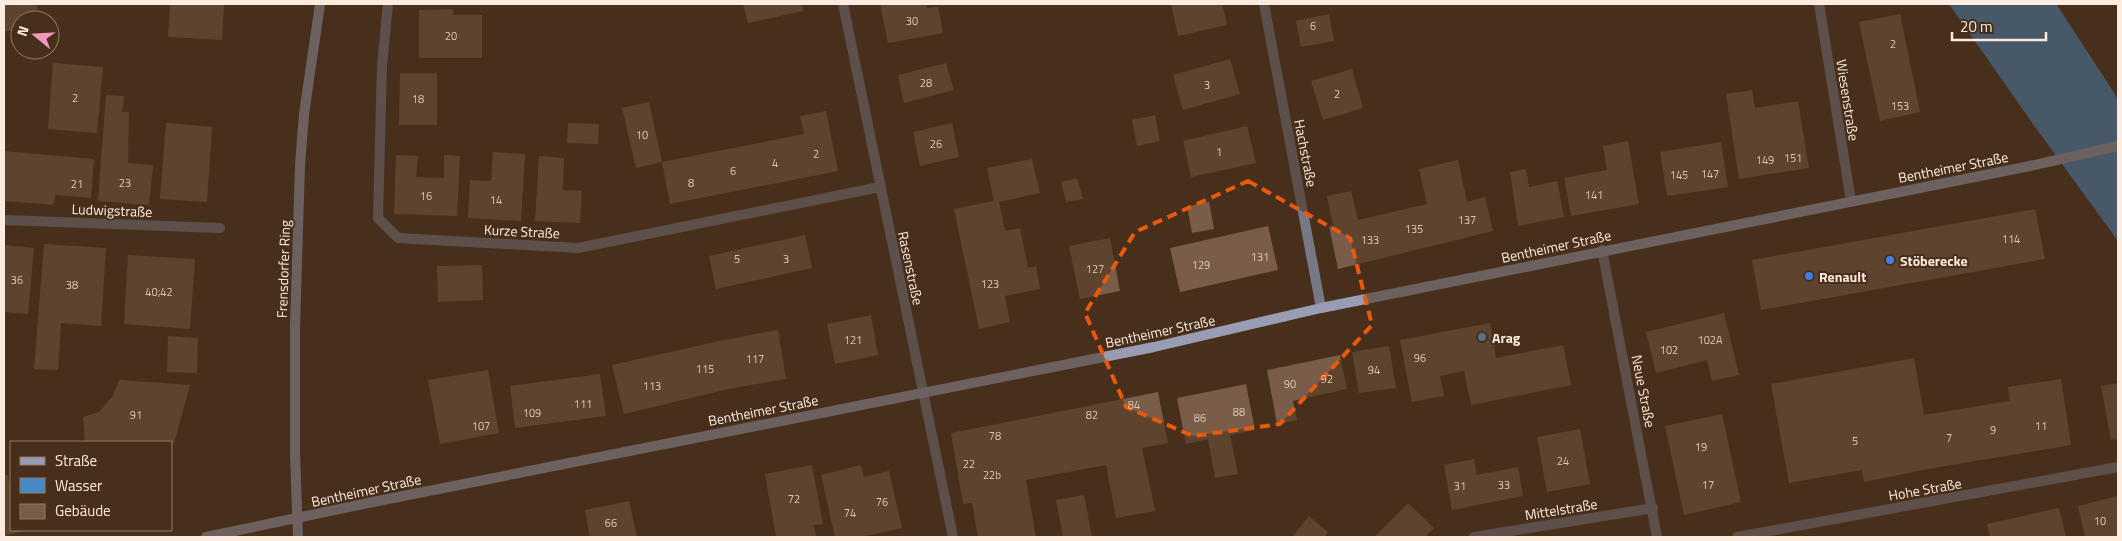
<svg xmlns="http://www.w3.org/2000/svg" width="2122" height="541" viewBox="0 0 2122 541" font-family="'Titillium Web',sans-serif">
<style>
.water{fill:#4689c5}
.building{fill:#795d48}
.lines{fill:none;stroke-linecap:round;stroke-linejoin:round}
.street{stroke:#767886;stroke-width:10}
.secondary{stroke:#999db4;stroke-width:10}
.marked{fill:none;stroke:#e8590c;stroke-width:4;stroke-dasharray:10 6;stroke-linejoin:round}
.shop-dot{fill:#3f7fe0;stroke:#482f1b;stroke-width:2}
.service-dot{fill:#5c6f8a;stroke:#482f1b;stroke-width:2}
.labels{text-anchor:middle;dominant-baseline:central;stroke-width:4;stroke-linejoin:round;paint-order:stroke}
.number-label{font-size:11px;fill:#dbc8b9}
.street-label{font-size:14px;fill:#fcebdf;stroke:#482f1b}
.poi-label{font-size:14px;font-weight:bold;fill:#fcebdf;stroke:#482f1b;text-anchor:start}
</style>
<rect width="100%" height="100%" fill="#482f1b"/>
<path class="water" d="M1949 4 2057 5 2118 99V241L2033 124Z"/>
<g class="building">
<path d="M4 4H37V20L14 21 15 31H4Z"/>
<path d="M170 4H224L222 40 168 37Z"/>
<path d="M743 4H802L803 11 748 23Z"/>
<path d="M880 4H926L927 8 938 7 943 33 888 43Z"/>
<path d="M1171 4H1222L1227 25 1178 36Z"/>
<path d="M453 9V15H482V58H419V10Z"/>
<path d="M1329 14 1334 41 1301 47 1296 21Z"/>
<path d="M1900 14 1920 112 1880 121 1859 22Z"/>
<path d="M1230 59 1240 94 1183 110 1173 75Z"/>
<path d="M53 63 103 67 97 133 48 129Z"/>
<path d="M946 63 954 90 904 103 898 75Z"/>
<path d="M1352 69 1363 108 1323 120 1311 81Z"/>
<path d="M400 73H437V125H399Z"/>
<path d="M1752 90 1755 108 1798 101 1809 168 1739 179 1726 94Z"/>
<path d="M106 95 124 96 122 112H129L128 163 153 165 149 205 98 201Z"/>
<path d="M649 102 662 162 636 168 622 108Z"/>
<path d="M826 111 838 171 670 204 662 162 804 134 800 116Z"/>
<path d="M1155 115 1160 141 1137 146 1132 120Z"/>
<path d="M166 123 212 127 207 202 160 199Z"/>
<path d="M568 123 599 124 598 144 567 143Z"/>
<path d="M952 123 959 157 920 166 913 132Z"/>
<path d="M1247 126 1256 163 1191 177 1183 141Z"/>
<path d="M1628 141 1639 204 1571 216 1564 178 1607 170 1603 146Z"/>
<path d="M1721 142 1728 187 1667 196 1660 152Z"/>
<path d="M4 151 94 159 91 198 55 195 53 205 4 201Z"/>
<path d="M493 152 525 154 521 221 468 218 470 180 491 181Z"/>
<path d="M396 155 418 156 416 177 444 178V155L460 156 457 216 394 214Z"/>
<path d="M539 156 564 158 563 190 582 191 580 223 535 221Z"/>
<path d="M1032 159 1040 193 999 202 1005 231 1020 228 1028 268 1036 266 1040 289 1005 296 1010 322 979 329 954 209 994 201 987 168Z"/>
<path d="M1458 160 1467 202 1485 197 1493 231 1338 269 1329 226 1333 225 1327 196 1351 191 1358 220 1427 204 1419 169Z"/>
<path d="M1526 169 1529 187 1557 181 1564 217 1518 226 1510 172Z"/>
<path d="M1077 178 1083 199 1066 202 1061 182Z"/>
<path d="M1209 202 1214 229 1192 233 1187 206Z"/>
<path d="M2035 209 2045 259 1761 310 1752 260Z"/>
<path d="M1268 226 1278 270 1180 292 1170 248Z"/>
<path d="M805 235 812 268 716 289 709 256Z"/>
<path d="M1110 238 1120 291 1080 299 1069 246Z"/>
<path d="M44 244 106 248 101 326 61 323 58 370 34 369Z"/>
<path d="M4 245 34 248 28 314 4 312Z"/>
<path d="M128 255 195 259 190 329 124 324Z"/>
<path d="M482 265 483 300 438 302 437 266Z"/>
<path d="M1724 313 1739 375 1712 381 1707 360 1656 373 1646 332Z"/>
<path d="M871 315 878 355 835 364 827 324Z"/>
<path d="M1490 323 1496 358 1563 345 1571 385 1471 405 1464 371 1440 376 1444 396 1412 402 1400 340Z"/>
<path d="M778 330 786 379 733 388 624 414 612 365 724 340Z"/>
<path d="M168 336 198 338 197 373 167 372Z"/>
<path d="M1389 346 1396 388 1359 393 1352 352Z"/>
<path d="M1340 355 1347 389 1293 401 1297 420 1277 424 1267 370Z"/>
<path d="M1914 358 1924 415 2010 401 2008 387 2061 379 2071 445 1933 468 1864 482 1862 470 1789 483 1771 384Z"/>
<path d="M488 370 499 433 440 444 428 380Z"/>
<path d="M600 374 606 416 515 428 510 386Z"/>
<path d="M119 380 190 385 174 443 171 445V442H85L83 417 99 412 113 396Z"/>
<path d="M2118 383V439L2111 440 2101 386Z"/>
<path d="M1246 384 1255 430 1230 435 1238 474 1215 478 1208 439 1186 444 1177 398Z"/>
<path d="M1158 392 1168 443 1142 448 1155 511 1116 518 1106 465 1026 480 1036 537H978L972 503 963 504 951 433Z"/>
<path d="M1722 414 1741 502 1684 515 1665 426Z"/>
<path d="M1580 429 1590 484 1547 492 1537 437Z"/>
<path d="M1474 459 1477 475 1518 467 1523 496 1452 510 1444 465Z"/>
<path d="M812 465 823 524 814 525 816 537H776L765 474Z"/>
<path d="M861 465 864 477 889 471 902 528 861 537H835L821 475Z"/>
<path d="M8 475 11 491V530H20V532L4 536V476Z"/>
<path d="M1084 495 1092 537H1063L1056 500Z"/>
<path d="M2118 496V537H2085L2078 506Z"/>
<path d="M629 501 637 537H590L585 510Z"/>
<path d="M1408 503 1434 528 1425 537H1374Z"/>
<path d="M2059 508 2066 537H1990L1987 524Z"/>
<path d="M1309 516 1328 532 1324 537H1292Z"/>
</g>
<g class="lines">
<g class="street">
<path d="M388 4 382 65 378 218 398 238 578 248 880 187"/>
<path d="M843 4 953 537"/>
<path d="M1264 4 1321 308"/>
<path d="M1819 4 1851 201"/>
<path d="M4 220 220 228"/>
<path d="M1602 250 1657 537"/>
<path d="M1474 537 1653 508"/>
<path d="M1737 537 2118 467"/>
</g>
<g class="secondary">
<path d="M206 537 378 501 1154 347 1321 308 2030 166 2118 146"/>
<path d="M298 537 295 454V327L300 165 304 114 320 4"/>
</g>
</g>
<path d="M0 0H2122V541H0ZM1248 181 1350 238 1372 325 1280 424 1193 436 1126 407 1085 313 1135 232Z" fill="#482f1b" fill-opacity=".55" fill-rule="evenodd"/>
<path class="marked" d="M1248 181 1350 238 1372 325 1280 424 1193 436 1126 407 1085 313 1135 232Z"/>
<g class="shop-dot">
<circle cx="1890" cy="260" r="5"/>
<circle cx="1809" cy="276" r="5"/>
</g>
<circle class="service-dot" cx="1482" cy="337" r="5"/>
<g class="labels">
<g class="number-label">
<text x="912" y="21">30</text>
<text x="1313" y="26">6</text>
<text x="451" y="36">20</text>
<text x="1893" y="44">2</text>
<text x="926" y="83">28</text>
<text x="1207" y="85">3</text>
<text x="1337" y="94">2</text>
<text x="75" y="98">2</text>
<text x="418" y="99">18</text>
<text x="1900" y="106">153</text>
<text x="642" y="135">10</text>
<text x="936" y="144">26</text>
<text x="1219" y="152">1</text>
<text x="816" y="154">2</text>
<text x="1793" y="158">151</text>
<text x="1765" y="160">149</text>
<text x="775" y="163">4</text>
<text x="733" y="171">6</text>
<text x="1710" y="174">147</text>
<text x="1679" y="175">145</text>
<text x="125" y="183">23</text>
<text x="691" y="183">8</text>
<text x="77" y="184">21</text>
<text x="1594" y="195">141</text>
<text x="426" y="196">16</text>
<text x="496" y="200">14</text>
<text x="1467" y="220">137</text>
<text x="1414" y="229">135</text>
<text x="2011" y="239">114</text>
<text x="1370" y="240">133</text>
<text x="1260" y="257">131</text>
<text x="737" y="259">5</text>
<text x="786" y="259">3</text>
<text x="1201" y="265">129</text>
<text x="1095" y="269">127</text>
<text x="17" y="280">36</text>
<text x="990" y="284">123</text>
<text x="72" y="285">38</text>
<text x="159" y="292">40;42</text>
<text x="853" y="340">121</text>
<text x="1710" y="340">102A</text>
<text x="1669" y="350">102</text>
<text x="1420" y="358">96</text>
<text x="755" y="359">117</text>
<text x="705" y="369">115</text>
<text x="1374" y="370">94</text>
<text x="1327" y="379">92</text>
<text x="1290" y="384">90</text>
<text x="652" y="386">113</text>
<text x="583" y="404">111</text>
<text x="1134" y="405">84</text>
<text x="1239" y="412">88</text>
<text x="532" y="413">109</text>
<text x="136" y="415">91</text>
<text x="1092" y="415">82</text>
<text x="1200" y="418">86</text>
<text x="481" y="426">107</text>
<text x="2041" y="426">11</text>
<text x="1993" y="430">9</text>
<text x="995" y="436">78</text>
<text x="1949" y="438">7</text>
<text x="1855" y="441">5</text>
<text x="1701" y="447">19</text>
<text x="1563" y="461">24</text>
<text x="969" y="464">22</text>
<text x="992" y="475">22b</text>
<text x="1504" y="485">33</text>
<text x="1708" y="485">17</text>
<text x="1460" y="486">31</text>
<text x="794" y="499">72</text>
<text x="882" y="502">76</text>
<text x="850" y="513">74</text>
<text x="2100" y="521">10</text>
<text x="611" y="523">66</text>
</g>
<g class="street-label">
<text transform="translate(1848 100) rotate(81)">Wiesenstraße</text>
<text transform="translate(1306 153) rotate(79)">Hachstraße</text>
<text transform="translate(1953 167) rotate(-11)">Bentheimer Straße</text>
<text transform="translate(112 210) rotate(2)">Ludwigstraße</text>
<text transform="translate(522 231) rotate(3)">Kurze Straße</text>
<text transform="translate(1556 246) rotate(-12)">Bentheimer Straße</text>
<text transform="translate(911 268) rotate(78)">Rasenstraße</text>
<text transform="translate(283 269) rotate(-88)">Frensdorfer Ring</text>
<text transform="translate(1160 331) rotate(-12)">Bentheimer Straße</text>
<text transform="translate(1644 391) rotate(79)">Neue Straße</text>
<text transform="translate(763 410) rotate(-11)">Bentheimer Straße</text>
<text transform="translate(1925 489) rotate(-10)">Hohe Straße</text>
<text transform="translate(366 490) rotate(-12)">Bentheimer Straße</text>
<text transform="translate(1561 509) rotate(-9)">Mittelstraße</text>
</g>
<g class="poi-label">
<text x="1900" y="260">Stöberecke</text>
<text x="1819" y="276">Renault</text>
<text x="1492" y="337">Arag</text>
</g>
</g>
<rect width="2122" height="541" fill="none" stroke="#fcebdf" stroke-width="10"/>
<rect x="10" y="441" width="162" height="90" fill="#482f1b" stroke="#907a69"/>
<rect x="20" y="457" width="25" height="8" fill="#999db4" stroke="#907a69"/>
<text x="55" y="466" font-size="15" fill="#fcebdf">Straße</text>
<rect x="20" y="478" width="25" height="15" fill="#4689c5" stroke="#907a69"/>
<text x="55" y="491" font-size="15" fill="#fcebdf">Wasser</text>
<rect x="20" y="504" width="25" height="15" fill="#795d48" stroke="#907a69"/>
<text x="55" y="516" font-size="15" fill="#fcebdf">Gebäude</text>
<g transform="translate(35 35) rotate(288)"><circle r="24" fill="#482f1b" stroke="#907a69"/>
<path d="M0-4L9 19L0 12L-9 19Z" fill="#ef9ab8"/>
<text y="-8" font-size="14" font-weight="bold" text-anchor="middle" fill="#fcebdf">N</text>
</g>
<path d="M1952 32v8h94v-8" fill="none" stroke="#fcebdf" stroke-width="2.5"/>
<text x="1960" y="32" font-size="15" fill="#fcebdf" stroke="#482f1b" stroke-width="4" paint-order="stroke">20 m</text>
</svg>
